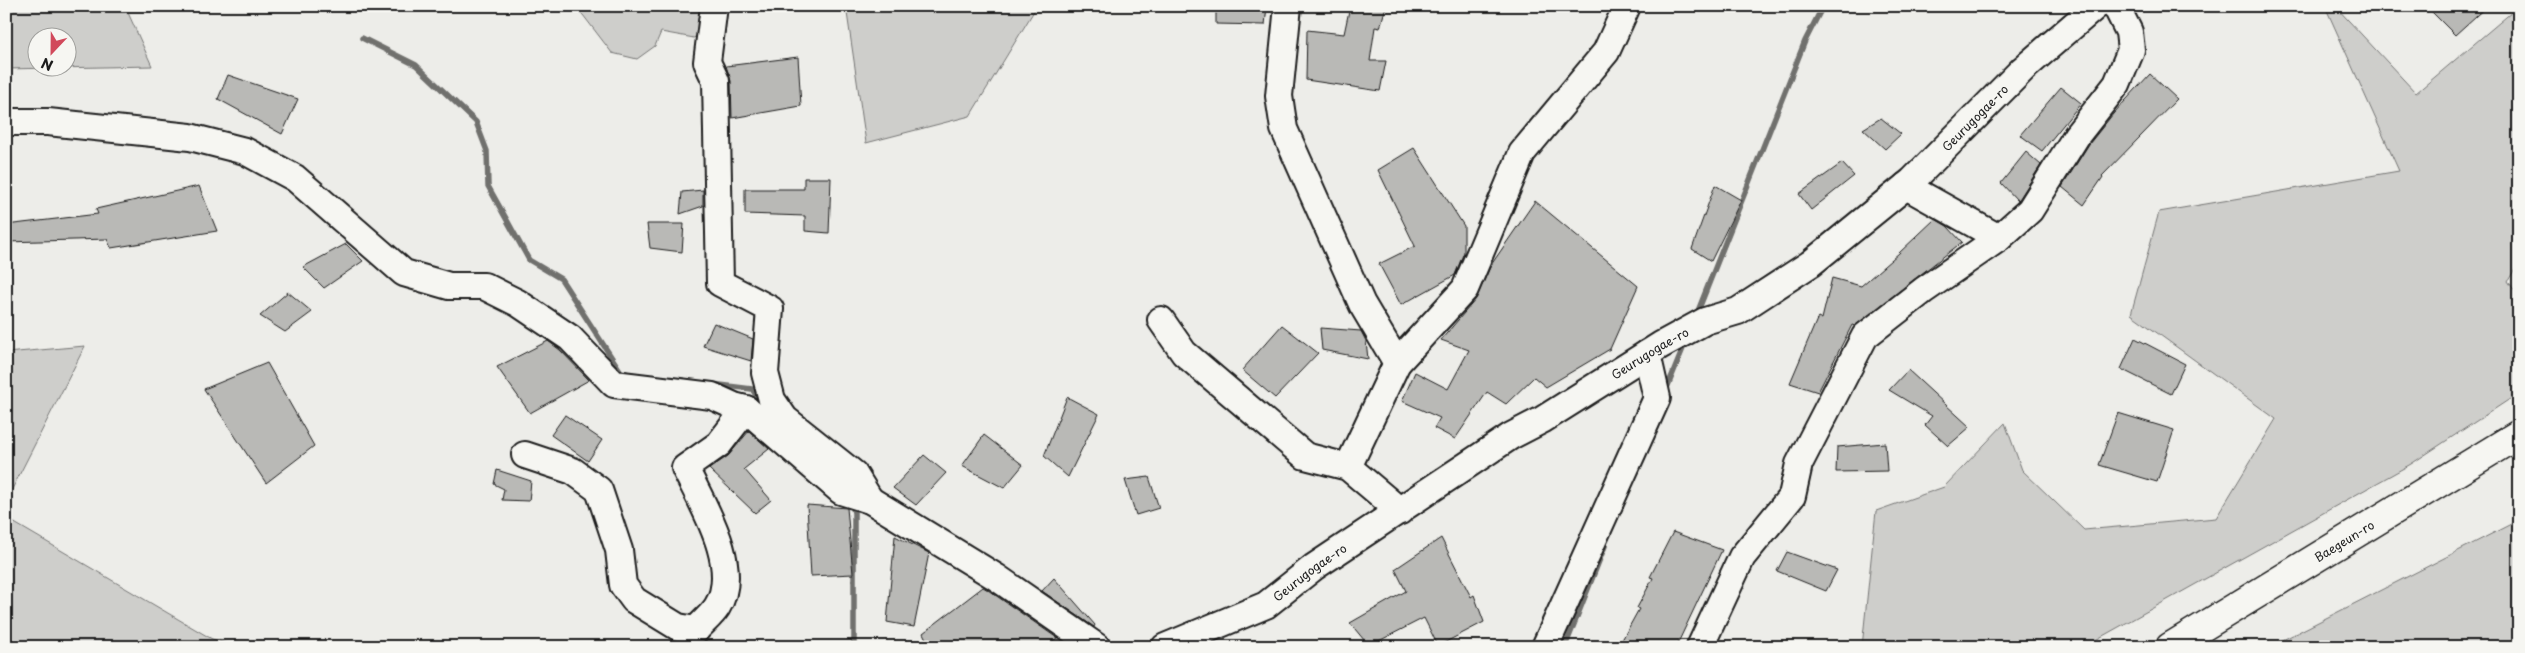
<svg xmlns="http://www.w3.org/2000/svg" width="2525" height="653" viewBox="0 0 2525 653" font-family="'Playpen Sans',sans-serif">
<style>
.green{fill:#cececb;stroke:#757574;fill-rule:evenodd}
.lines{fill:none;stroke-linecap:round;stroke-linejoin:round}
.stream{stroke:#6f6f6d;stroke-width:5.5}
.building{fill:#b9b9b6;stroke:#1c1c1c}
.minor-casing{stroke:#1c1c1c;stroke-width:30}
.major-casing{stroke:#1c1c1c;stroke-width:31}
.minor{stroke:#f6f6f2;stroke-width:26}
.major{stroke:#f6f6f2;stroke-width:28}
.labels{text-anchor:middle;dominant-baseline:central;stroke-width:5;stroke-linejoin:round;paint-order:stroke}
.street-label{font-size:12px;fill:#1c1c1c;stroke:#f6f6f2}
</style>
<rect width="100%" height="100%" fill="#edede9"/>
<filter id="ink" filterUnits="userSpaceOnUse"><feTurbulence type="fractalNoise" baseFrequency=".02" numOctaves="2"/><feDisplacementMap in="SourceGraphic" scale="10" xChannelSelector="R" yChannelSelector="G"/><feConvolveMatrix kernelMatrix="1 2 1 2 8 2 1 2 1" color-interpolation-filters="sRGB"/></filter>
<g filter="url(#ink)">
<g class="green">
<path d="M6 6H125L152 66 6 69ZM38 38H68V68H38Z"/>
<path d="M572 6H708L706 25 694 38 661 32 655 46 637 59 612 53 583 15Z"/>
<path d="M846 6H1037L970 116 866 143Z"/>
<path d="M2325 6H2335L2416 93 2519 6V262L2508 281 2519 297V393L2411 464 2083 647H1862L1876 511 1944 487 2005 423 2022 470 2084 530 2216 518 2276 419 2131 314 2159 212 2399 171Z"/>
<path d="M85 346 6 501V353Z"/>
<path d="M6 518 212 639 240 647H6Z"/>
<path d="M2519 520V647H2269Z"/>
</g>
<g class="lines">
<g class="stream">
<path d="M362 38 416 65 476 122 487 151 488 186 529 260 561 279 621 372 626 373"/>
<path d="M1696 316 1805 41 1823 6"/>
<path d="M712 384 752 389 762 404"/>
<path d="M1665 393 1686 341"/>
<path d="M852 502 854 513V645L859 647"/>
<path d="M1565 647 1605 546"/>
</g>
</g>
<g class="building">
<path d="M1216 6H1267L1265 25 1216 24Z"/>
<path d="M1350 6H1386L1380 28 1375 27 1370 61H1386L1380 91 1306 80 1307 30 1344 34Z"/>
<path d="M2426 6H2487L2455 35Z"/>
<path d="M798 57 801 106 732 118 731 81 726 66Z"/>
<path d="M2150 74 2177 99 2102 176 2103 177 2084 205 2062 187 2089 144 2113 114Z"/>
<path d="M228 75 298 99 282 134 218 99Z"/>
<path d="M2061 87 2081 103 2042 151 2020 135Z"/>
<path d="M1881 118 1901 134 1885 149 1863 129Z"/>
<path d="M1414 148 1464 226V252L1455 275 1401 305 1379 264 1415 246 1378 170Z"/>
<path d="M2026 152 2041 165 2018 201 2001 183Z"/>
<path d="M1842 163 1854 176 1811 210 1799 194Z"/>
<path d="M804 178H831L829 233 805 231V216L745 214V189H804Z"/>
<path d="M1715 185 1741 200 1711 261 1692 249Z"/>
<path d="M199 186 217 231 111 248 107 239 6 242V225L98 214 96 209Z"/>
<path d="M703 190V206L680 214 682 192Z"/>
<path d="M1535 201 1638 286 1610 349 1546 387 1534 377 1506 404 1487 392 1455 439 1434 428 1440 418 1402 401 1415 372 1448 389 1469 350 1441 340 1476 299 1491 265Z"/>
<path d="M1935 219 1947 226 1962 242 1855 326 1852 325 1818 392 1790 383 1818 317 1822 319 1832 278 1861 286 1899 253Z"/>
<path d="M647 224H684L682 252 650 248Z"/>
<path d="M346 244 363 261 324 288 303 267Z"/>
<path d="M288 292 312 312 285 332 260 316Z"/>
<path d="M714 323 753 339 751 361 703 346Z"/>
<path d="M1282 325 1318 353 1275 398 1242 370Z"/>
<path d="M1320 328 1361 331 1366 341 1368 359 1322 350Z"/>
<path d="M2135 338 2185 364 2171 394 2121 369Z"/>
<path d="M548 341 560 350 589 380 530 413 497 367Z"/>
<path d="M267 363 314 446 266 483 204 389Z"/>
<path d="M1908 370 1970 427 1948 446 1925 425 1932 416 1889 390Z"/>
<path d="M1067 397 1099 414 1068 477 1044 456Z"/>
<path d="M2118 413 2174 430 2157 482 2099 465Z"/>
<path d="M565 415 602 440 588 461 551 435Z"/>
<path d="M749 431 769 449 744 469 771 500 755 513 709 469 728 456Z"/>
<path d="M984 435 1023 465 1004 488 962 466Z"/>
<path d="M1885 443 1887 471 1836 472 1837 447Z"/>
<path d="M924 455 946 473 916 505 893 488Z"/>
<path d="M497 470 531 481 529 501 502 500 504 489 494 484Z"/>
<path d="M1149 477 1159 508 1136 515 1125 480Z"/>
<path d="M807 505 847 508 853 574 811 576Z"/>
<path d="M1673 532 1722 550 1676 647H1637L1622 640 1639 609 1637 608 1653 578 1650 577Z"/>
<path d="M895 536 929 553 914 627 887 622Z"/>
<path d="M1441 538 1471 597 1474 595 1484 622 1438 646 1424 618 1369 646 1350 623 1406 591 1395 569Z"/>
<path d="M1787 552 1837 570 1826 591 1777 571Z"/>
<path d="M1054 578 1095 625 1094 627 1042 591Z"/>
<path d="M983 587 988 590 1057 638 1045 647H930L923 633Z"/>
</g>
<g class="lines">
<g class="minor-casing">
<g id="minor">
<path d="M714 6 707 62 716 81 720 283 770 309 765 373 772 400 785 419 854 474 870 500"/>
<path d="M1288 6 1279 96 1284 129 1362 304 1397 363"/>
<path d="M6 122H48L190 137 245 151 295 178 404 273 449 286H484L518 303 570 338 614 384 712 396 734 406 746 409 841 491 870 500 996 577 1097 647"/>
<path d="M1999 238 2030 210 2077 135 2117 84 2131 50 2129 32 2116 6"/>
<path d="M1161 320 1184 353 1305 456 1348 467 1400 511"/>
<path d="M525 455 573 471 599 490 619 550 623 585 634 600 678 627 696 630"/>
<path d="M1348 467 1397 363 1465 289 1522 153 1606 52 1627 6"/>
<path d="M696 630C702 623 712 615 717 607 742 567 702 504 685 468L719 444 746 409"/>
<path id="s1" d="M1165 647 1266 605 1314 567 1511 436 1542 420 1661 345 1705 321 1738 311 1810 264 1912 181 2023 69 2096 6"/>
<path d="M1545 647 1657 398 1647 354"/>
<path d="M1700 647 1742 557 1792 496 1799 464 1865 336 1924 290 1999 238 1906 186"/>
</g>
</g>
<g class="major-casing">
<g id="major">
<path id="s2" d="M2170 647 2519 434"/>
</g>
</g>
<use href="#minor" class="minor"/>
<use href="#major" class="major"/>
</g>
</g>
<g class="labels">
<g class="street-label">
<text stroke="none"><textPath href="#s1" startOffset="974">Geurugogae-ro</textPath></text>
<text stroke="none"><textPath href="#s1" startOffset="569">Geurugogae-ro</textPath></text>
<text stroke="none"><textPath href="#s2" startOffset="204">Baegeun-ro</textPath></text>
<text stroke="none"><textPath href="#s1" startOffset="164">Geurugogae-ro</textPath></text>
</g>
</g>
<rect width="2525" height="653" fill="none" stroke="#f6f6f2" stroke-width="25"/>
<rect x="12" y="12" width="2500" height="628" fill="none" stroke="#1c1c1c" stroke-width="2" filter="url(#ink)"/>
<g transform="translate(52 52) rotate(202)"><circle r="24" fill="#f6f6f2" stroke="#9f9f9c"/>
<path d="M0-4L9 19L0 12L-9 19Z" fill="#d1495b"/>
<text y="-8" font-size="14" font-weight="bold" text-anchor="middle" fill="#1c1c1c">N</text>
</g>
</svg>
